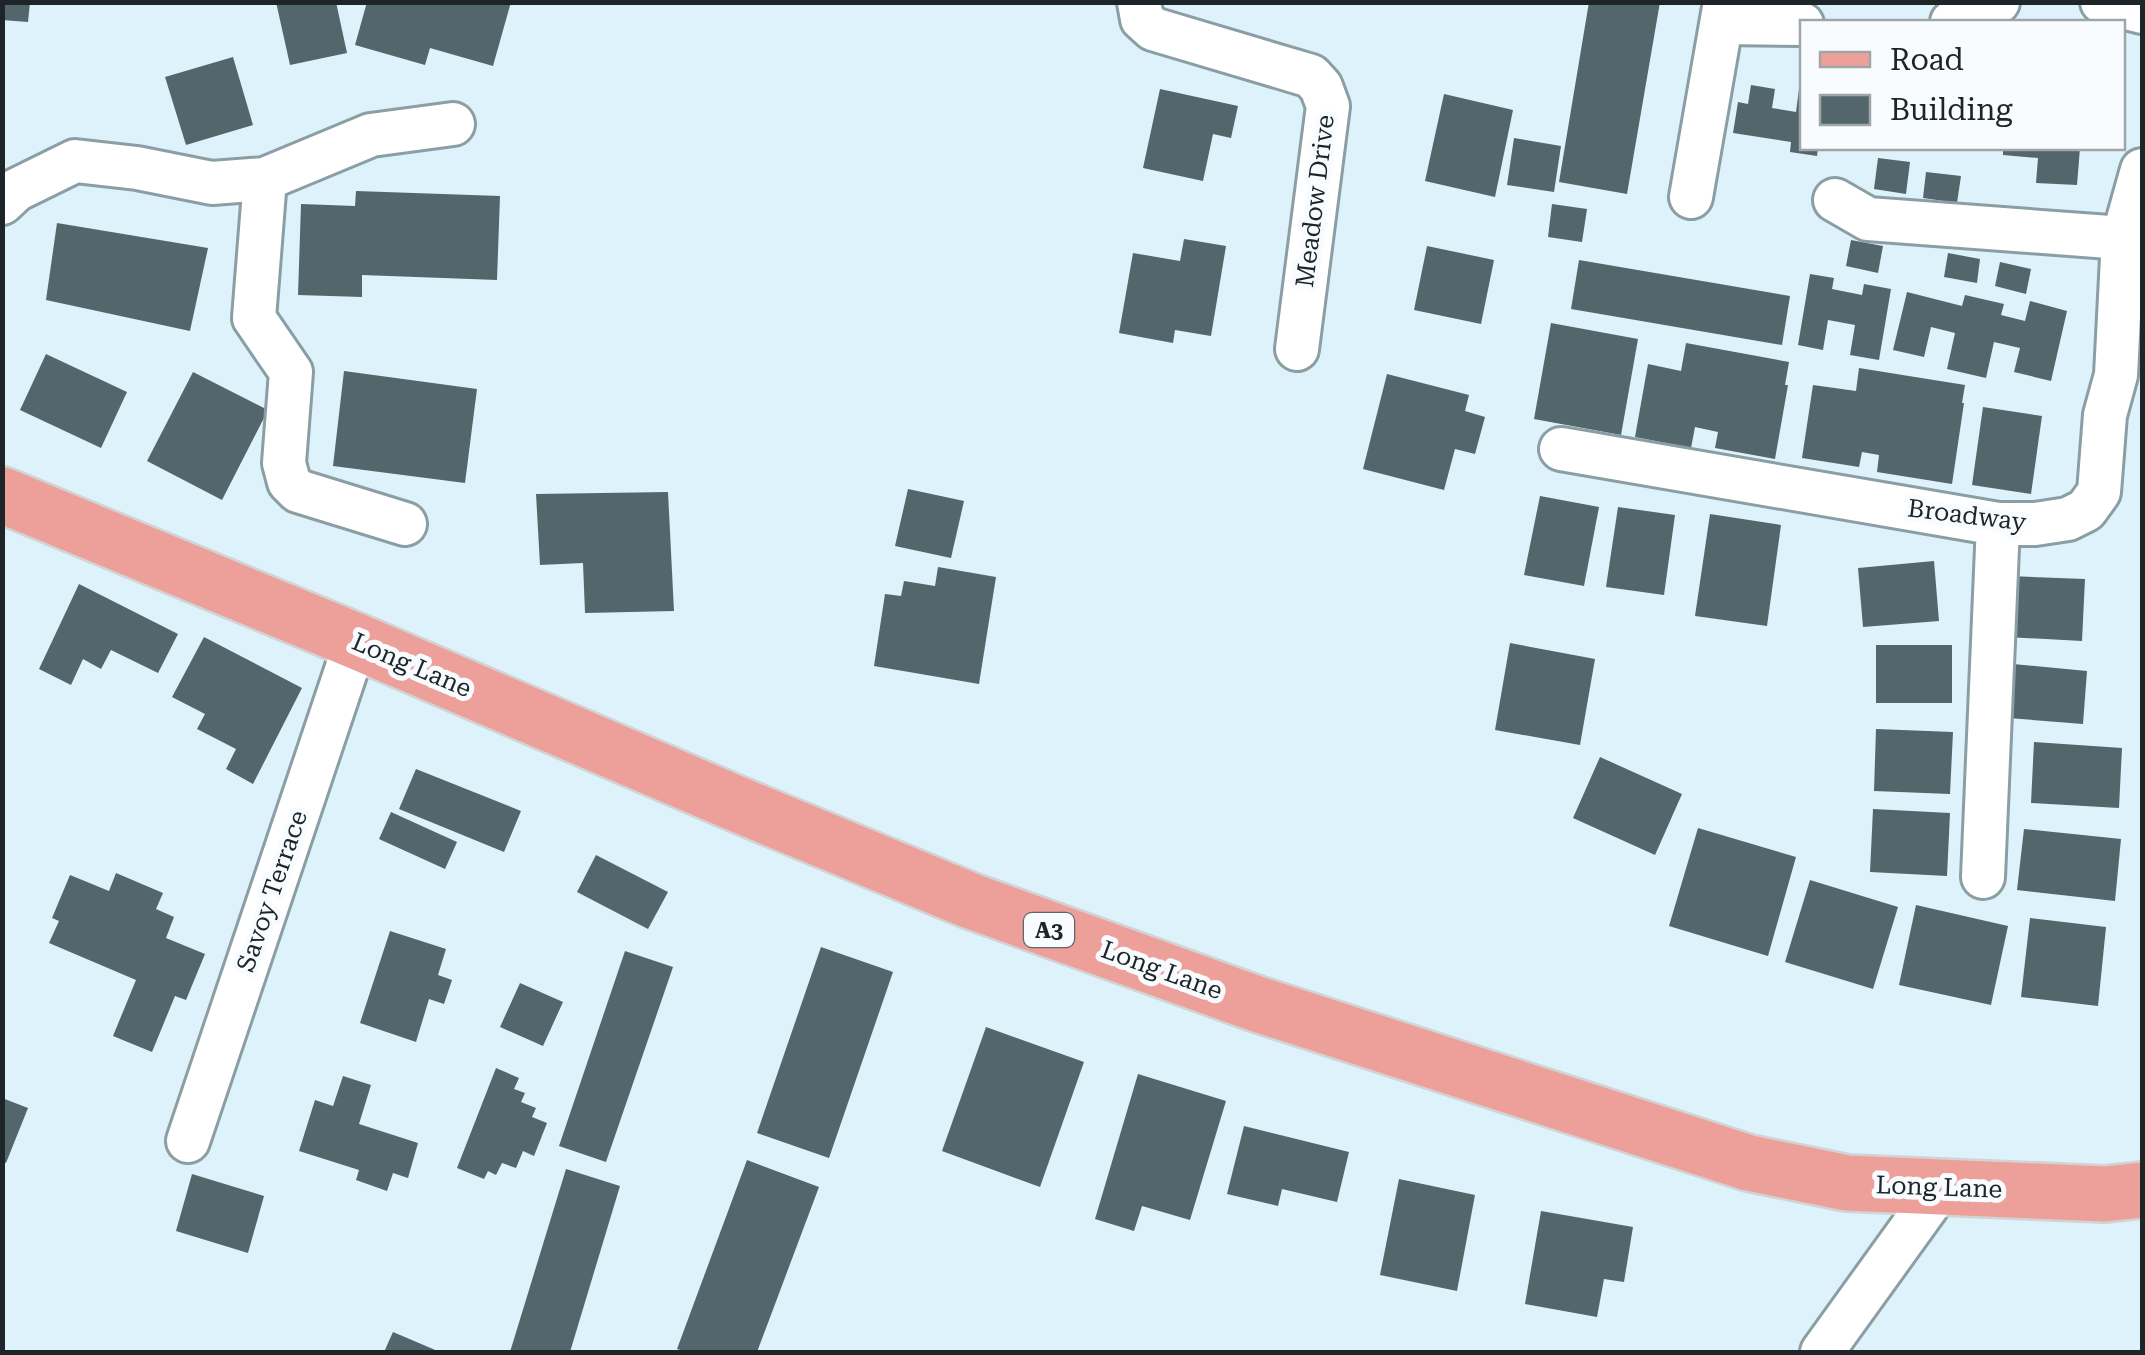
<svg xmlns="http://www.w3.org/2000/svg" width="2145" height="1355" viewBox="0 0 2145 1355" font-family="'Roboto Serif',serif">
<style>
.building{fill:#53666c}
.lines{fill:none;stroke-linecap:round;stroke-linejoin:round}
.street-casing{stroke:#8a9ea4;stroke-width:48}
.primary-casing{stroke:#d2d3d4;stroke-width:60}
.street{stroke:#fff;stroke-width:42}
.primary{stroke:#eda09a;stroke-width:55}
.labels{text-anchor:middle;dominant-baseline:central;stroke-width:10;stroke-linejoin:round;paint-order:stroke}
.shield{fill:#f8fcfe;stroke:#5f6668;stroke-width:2.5}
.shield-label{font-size:22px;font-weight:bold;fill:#1d2528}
.street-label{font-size:25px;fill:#1d2528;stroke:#f8fcfe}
</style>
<rect width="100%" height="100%" fill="#ddf2fa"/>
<g class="building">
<path d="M2 2H30L28 22 2 20Z"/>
<path d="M276 2H336L347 53 290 65Z"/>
<path d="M367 2H511L493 66 430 48 425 65 355 45Z"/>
<path d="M1589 2H1660L1627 194 1559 182Z"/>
<path d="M233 57 253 125 186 145 165 77Z"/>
<path d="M1751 85 1775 89 1772 108 1796 112 1799 89 1802 90V148H1818L1817 156 1790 152 1791 142 1733 133 1738 102 1748 104Z"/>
<path d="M1160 89 1238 106 1231 138 1213 134 1203 181 1143 168Z"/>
<path d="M1444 94 1513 110 1495 197 1425 181Z"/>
<path d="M1514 138 1561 146 1554 192 1507 185Z"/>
<path d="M2003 148H2080L2077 185 2036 183 2038 158 2003 155Z"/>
<path d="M1878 158 1910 162 1906 194 1874 189Z"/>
<path d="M1926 172 1961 176 1957 203 1923 198Z"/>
<path d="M356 191 500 196 497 280 362 275V297L298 295 301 204 355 206Z"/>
<path d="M1552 204 1587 209 1582 242 1548 237Z"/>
<path d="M57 223 208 248 190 331 46 300Z"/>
<path d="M1184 239 1226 246 1211 336 1175 330 1173 343 1119 333 1133 253 1180 261Z"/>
<path d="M1851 240 1883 246 1878 273 1846 266Z"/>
<path d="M1427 246 1494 260 1481 324 1414 310Z"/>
<path d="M1948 253 1980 259 1977 283 1944 277Z"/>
<path d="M1579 260 1790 296 1782 345 1571 309Z"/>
<path d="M2000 262 2031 269 2026 294 1995 286Z"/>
<path d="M1810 274 1834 278 1832 289 1862 295 1864 284 1891 289 1879 360 1850 355 1855 325 1828 320 1823 350 1798 345Z"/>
<path d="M1907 292 1962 306 1965 295 2004 304 2001 315 2025 321 2030 301 2067 311 2051 381 2014 372 2020 348 1994 342 1986 378 1947 369 1955 333 1931 327 1924 357 1893 350Z"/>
<path d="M1551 323 1638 339 1621 435 1534 419Z"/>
<path d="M1686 343 1789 362 1785 385H1788L1775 459 1715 448 1718 432 1695 427 1691 448 1635 437 1648 364 1681 371Z"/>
<path d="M46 354 127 392 101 448 20 410Z"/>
<path d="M1859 368 1965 385 1962 403H1964L1952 484 1877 472 1879 455 1862 452 1859 467 1802 458 1813 385 1856 391Z"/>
<path d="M344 371 477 389 465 483 333 466Z"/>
<path d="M193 372 268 410 222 500 147 461Z"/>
<path d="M1387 374 1469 395 1465 411 1485 417 1475 454 1455 449 1444 490 1363 469Z"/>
<path d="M1983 407 2042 416 2031 494 1972 485Z"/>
<path d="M908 489 964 501 951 558 895 546Z"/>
<path d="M668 492 674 611 585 613 583 563 540 565 536 494Z"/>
<path d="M1540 496 1599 507 1584 586 1524 575Z"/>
<path d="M1618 507 1675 515 1664 595 1606 587Z"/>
<path d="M1710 514 1781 525 1767 626 1695 616Z"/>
<path d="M1934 561 1939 621 1863 627 1858 568Z"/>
<path d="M938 567 996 577 979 684 874 666 885 594 901 596 904 581 935 586Z"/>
<path d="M2009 576 2085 579 2082 641 2006 637Z"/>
<path d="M79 584 178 634 158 673 111 650 101 669 83 659 71 685 39 669Z"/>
<path d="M204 637 302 688 253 784 226 769 236 749 197 729 205 714 172 697Z"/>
<path d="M1510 643 1595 659 1580 745 1495 730Z"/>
<rect x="1876" y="645" width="76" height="58"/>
<path d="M2013 664 2087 671 2083 724 2008 718Z"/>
<path d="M1876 729 1953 732 1950 794 1874 791Z"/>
<path d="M2034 742 2122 748 2119 808 2031 803Z"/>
<path d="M1600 757 1682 794 1655 855 1573 818Z"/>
<path d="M416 769 521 811 504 852 399 809Z"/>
<path d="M1873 809 1950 813 1947 876 1870 872Z"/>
<path d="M391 812 457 842 445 869 379 839Z"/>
<path d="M1698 828 1796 857 1768 956 1669 926Z"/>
<path d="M2024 829 2121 839 2115 901 2017 890Z"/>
<path d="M596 855 668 892 648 929 577 892Z"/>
<path d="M116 873 163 893 156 909 174 917 166 938 205 954 186 1000 175 996 152 1052 113 1036 136 980 49 943 59 921 52 918 70 875 109 891Z"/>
<path d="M1810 880 1898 907 1873 989 1785 962Z"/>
<path d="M1916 905 2008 926 1991 1005 1899 985Z"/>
<path d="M2030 918 2106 927 2098 1006 2021 997Z"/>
<path d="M390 931 446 949 438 975 452 980 444 1004 429 999 416 1042 360 1023Z"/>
<path d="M821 947 893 972 829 1158 757 1133Z"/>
<path d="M625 951 673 967 606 1162 559 1146Z"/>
<path d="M520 983 563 1002 543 1046 500 1027Z"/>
<path d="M986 1027 1084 1062 1040 1187 942 1151Z"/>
<path d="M496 1068 519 1078 514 1089 525 1093 521 1102 536 1108 532 1117 547 1123 534 1156 523 1151 516 1168 502 1163 496 1175 488 1171 484 1179 457 1168Z"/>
<path d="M1138 1074 1226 1101 1190 1220 1142 1206 1134 1231 1095 1219Z"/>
<path d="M343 1076 371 1085 359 1124 418 1143 408 1178 393 1173 387 1191 356 1180 359 1170 299 1151 315 1100 333 1106Z"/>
<path d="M2 1098 28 1108 6 1163 2 1162Z"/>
<path d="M1244 1126 1349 1152 1337 1202 1282 1189 1278 1206 1227 1194Z"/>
<path d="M747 1160 819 1187 757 1352H686L677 1349Z"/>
<path d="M566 1169 620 1186 570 1352H510Z"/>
<path d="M192 1174 264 1196 248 1253 176 1231Z"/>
<path d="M1399 1179 1475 1195 1457 1291 1380 1275Z"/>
<path d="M1541 1211 1633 1227 1624 1282 1604 1279 1597 1317 1525 1304Z"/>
<path d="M393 1332 440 1352H384Z"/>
</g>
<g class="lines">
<g class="street-casing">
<g id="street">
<path d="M1139 2 1142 19 1153 29 1311 76 1321 87 1328 106 1297 349"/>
<path d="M2102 2 2142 12"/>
<path d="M1952 22 1965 20 1998 2"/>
<path d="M1722 23 1802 24"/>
<path d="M265 179 254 318 291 372 284 463 289 482 298 491 405 524"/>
<path d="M1691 197 1725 2"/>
<path d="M1835 200 1868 219 2123 238"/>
<path d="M2 203 16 190 75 161 137 168 212 183 265 179 371 135 453 124"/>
<path d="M1561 449 1998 524H2035L2068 519 2086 510 2099 492 2105 415 2116 375 2123 238 2142 170"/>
<path d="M1983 877 1998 524"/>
<path d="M188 1141 356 641"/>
<path d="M1822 1352 1941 1187"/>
</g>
</g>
<g class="primary-casing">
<path id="primary" d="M2 495 356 641 737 804 971 901 1257 1004 1749 1163 1847 1183 2105 1194 2142 1190"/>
</g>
<use href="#street" class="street"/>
<use href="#primary" class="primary"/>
</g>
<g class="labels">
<rect class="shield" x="1024" y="913" width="50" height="34" rx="8"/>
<g class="shield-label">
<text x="1049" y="930">A3</text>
</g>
<g class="street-label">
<text transform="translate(1315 201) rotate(-83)">Meadow Drive</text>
<text transform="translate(1967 515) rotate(7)">Broadway</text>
<text transform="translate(412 665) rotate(23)">Long Lane</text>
<text transform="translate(272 891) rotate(-71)">Savoy Terrace</text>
<text transform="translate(1162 970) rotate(20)">Long Lane</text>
<text transform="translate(1939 1187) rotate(2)">Long Lane</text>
</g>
</g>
<rect width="2145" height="1355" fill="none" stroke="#1d2528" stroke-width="10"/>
<rect x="1800" y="20" width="325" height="130" fill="#f8fcfe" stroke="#a0a6a8" stroke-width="2.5"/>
<rect x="1820" y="52" width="50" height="15" fill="#eda09a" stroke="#a0a6a8" stroke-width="2.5"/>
<text x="1890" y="70" font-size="30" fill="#1d2528">Road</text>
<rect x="1820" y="95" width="50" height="30" fill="#53666c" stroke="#a0a6a8" stroke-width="2.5"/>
<text x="1890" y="120" font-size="30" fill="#1d2528">Building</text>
</svg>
